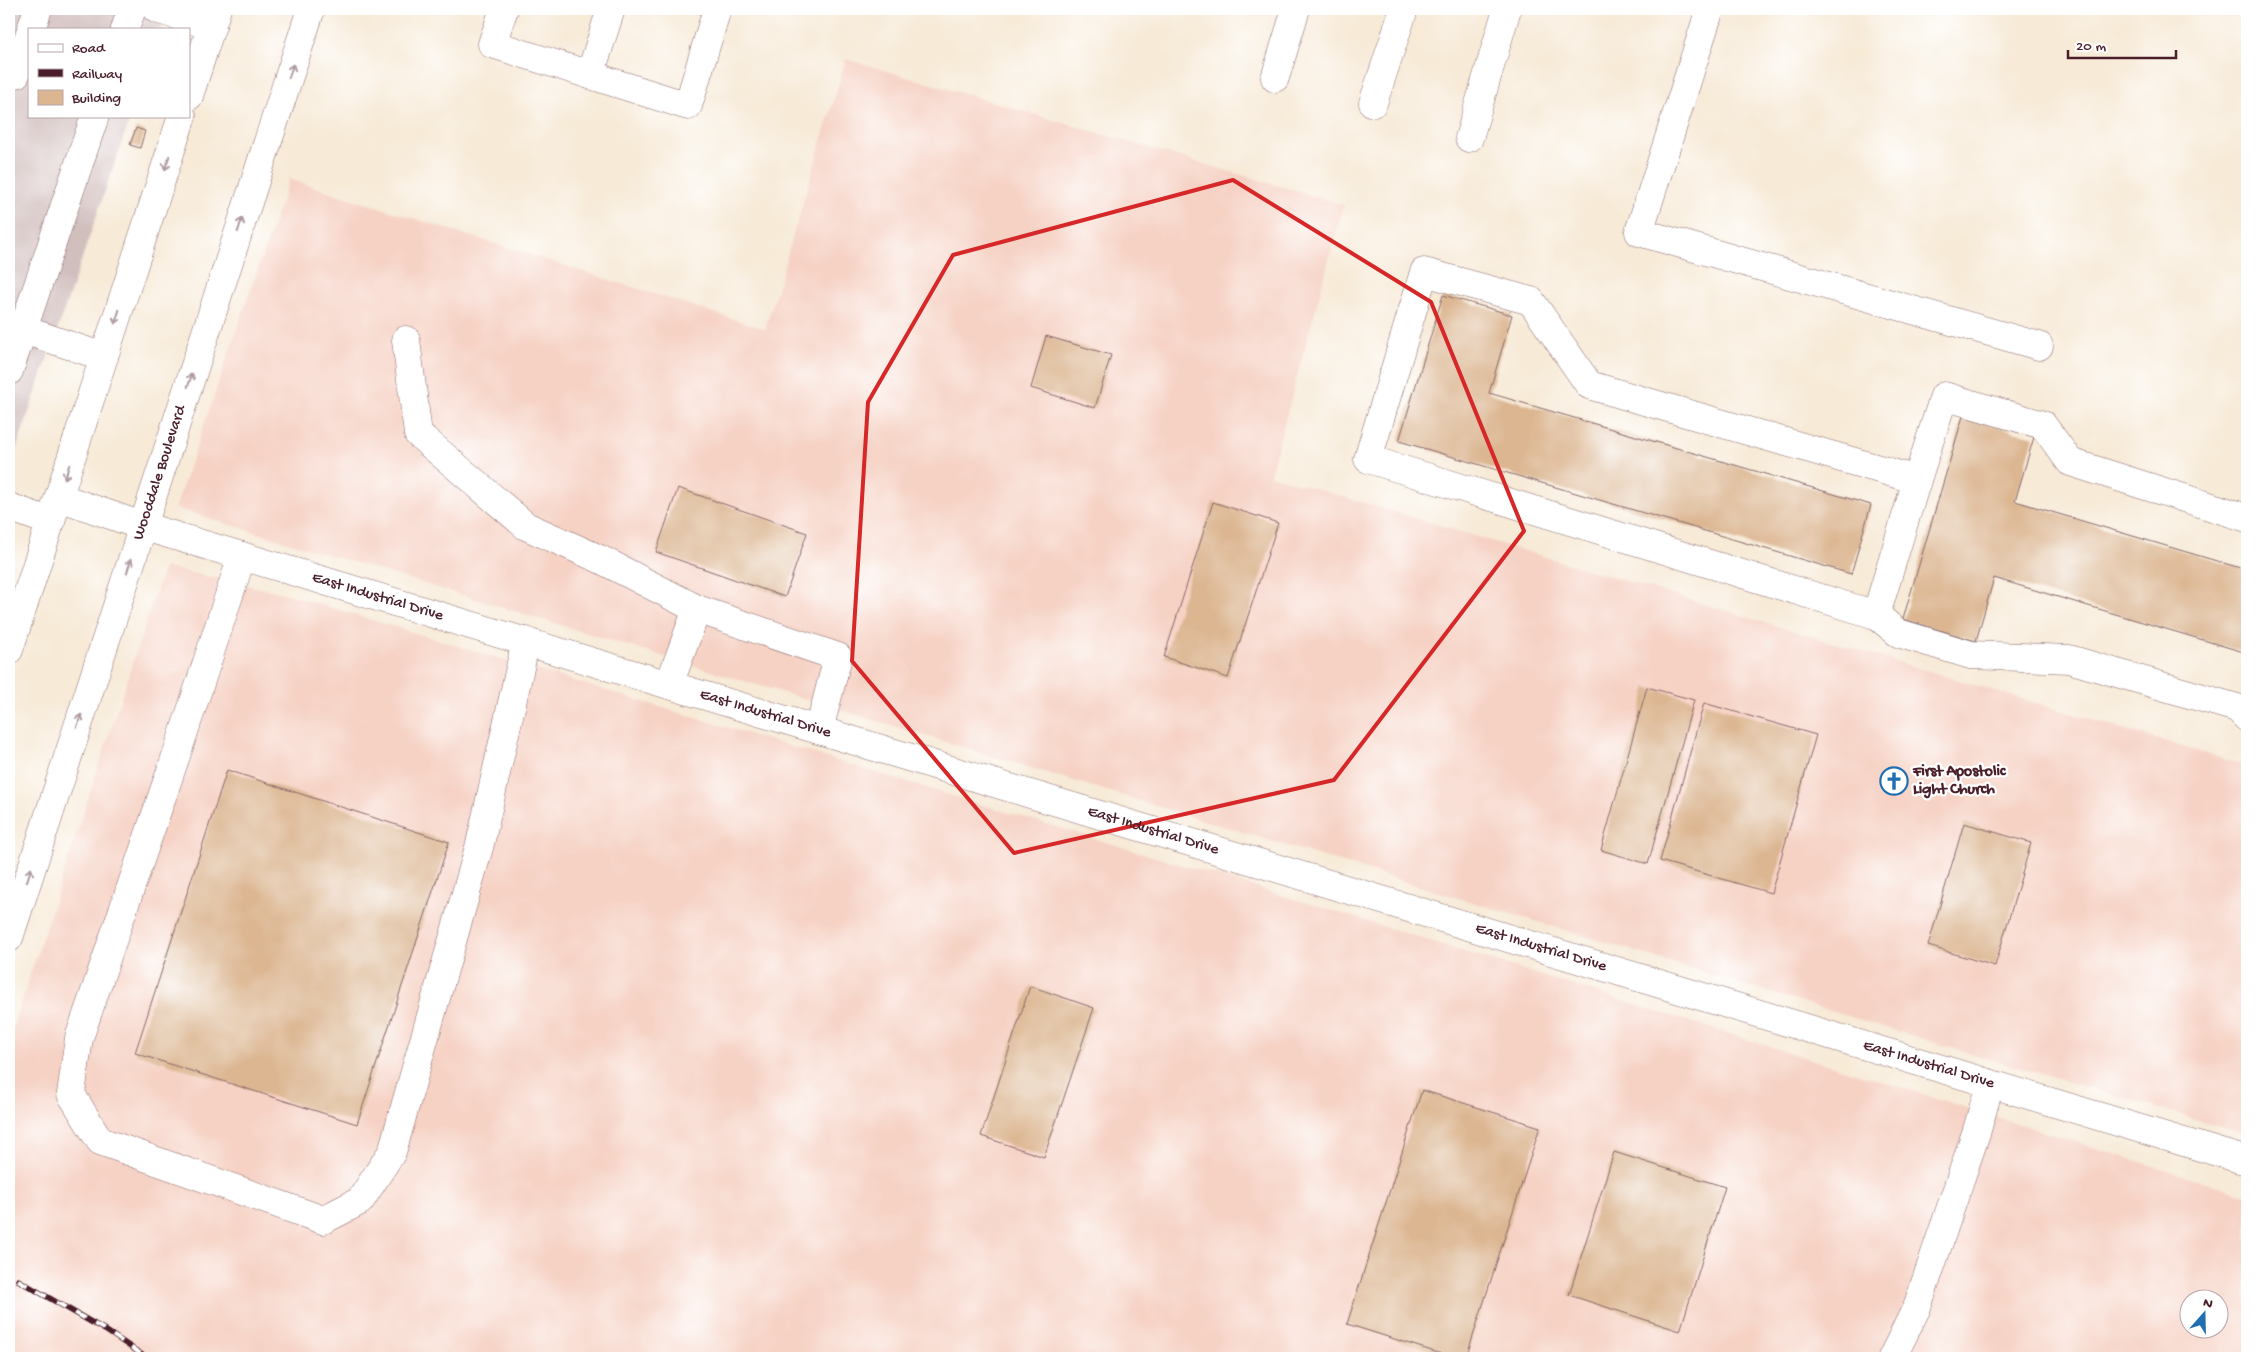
<svg xmlns="http://www.w3.org/2000/svg" width="2256" height="1367" viewBox="0 0 2256 1367" font-family="'Gochi Hand',sans-serif">
<style>
.built{fill:#f6d2c4;fill-rule:evenodd}
.industrial{fill:#d1bfbe}
.building{fill:#dcb691}
.lines{fill:none;stroke-linecap:round;stroke-linejoin:round}
.minor-casing{stroke:#876667;stroke-width:29}
.minor{stroke:#fff;stroke-width:28}
.rail-casing{stroke:#4a1f2b;stroke-width:5.5}
.rail{stroke:#fff;stroke-width:4;stroke-dasharray:11;stroke-linecap:butt}
.oneway{stroke:#ae9aa0}
.marked{fill:none;stroke:#d62828;stroke-width:4;stroke-linejoin:round}
.labels{text-anchor:middle;dominant-baseline:central;stroke-width:4.5;stroke-linejoin:round;paint-order:stroke}
.street-label{font-size:16px;fill:#4a1f2b;stroke:#fff}
.poi-label{font-size:16px;font-weight:bold;fill:#4a1f2b;stroke:#fff;text-anchor:start}
</style>
<rect width="100%" height="100%" fill="#fff"/>
<filter id="ink" filterUnits="userSpaceOnUse"><feTurbulence type="fractalNoise" baseFrequency=".02" numOctaves="2"/><feDisplacementMap in="SourceGraphic" scale="10" xChannelSelector="R" yChannelSelector="G"/><feConvolveMatrix kernelMatrix="1 2 1 2 8 2 1 2 1" color-interpolation-filters="sRGB"/></filter>
<filter id="wash" filterUnits="userSpaceOnUse"><feTurbulence type="fractalNoise" baseFrequency=".0096" numOctaves="4" result="noise"/><feDisplacementMap in="SourceGraphic" scale="20" xChannelSelector="R" yChannelSelector="G"/><feGaussianBlur stdDeviation="1.12" result="paint"/><feColorMatrix in="noise" values="0 0 0 0 0 0 0 0 0 0 0 0 0 0 0 0 0 1.4 0 .05"/><feComposite in="paint" operator="in"/></filter>
<g filter="url(#wash)">
<rect width="100%" height="100%" fill="#f7ead7"/>
<g class="built">
<path d="M846 59 1344 205 1270 475 2247 766V1134L1982 1057 175 508 289 179 765 329Z"/>
<path d="M164 567 283 593 1337 912 2247 1195V1358H9V1039ZM2188 1300H2218V1330H2188Z"/>
</g>
<path class="industrial" d="M9 9H168L161 29H29V116H131L9 470Z"/>
<g id="blocks">
<g class="building">
<path d="M136 128 145 131 140 148 130 145Z"/>
<path d="M1443 295 1512 315 1489 393 1871 505 1851 574 1399 441Z"/>
<path d="M1046 336 1111 355 1095 408 1031 388Z"/>
<path d="M1963 416 2034 437 2015 501 2247 570V653L1994 578 1976 641 1903 619Z"/>
<path d="M678 488 807 533 785 597 656 552Z"/>
<path d="M1213 502 1278 523 1228 678 1164 657Z"/>
<path d="M1647 687 1694 700 1648 864 1601 850Z"/>
<path d="M1704 703 1816 735 1771 893 1660 861Z"/>
<path d="M227 770 449 842 357 1124 135 1053Z"/>
<path d="M1964 823 2031 843 1995 966 1928 946Z"/>
<path d="M1030 986 1094 1008 1044 1157 981 1136Z"/>
<path d="M1422 1090 1540 1127 1466 1358H1454L1347 1324Z"/>
<path d="M1614 1152 1725 1187 1680 1331 1569 1295Z"/>
</g>
</g>
</g>
<g filter="url(#ink)">
<use href="#blocks" fill-opacity="0" stroke="#876667" stroke-width="1"/>
<g class="lines">
<g class="minor-casing">
<g id="minor">
<path d="M156 9 212 26"/>
<path d="M504 9 492 44 688 106 717 9"/>
<path d="M1710 9 1639 232 2039 346"/>
<path d="M31 29 38 9"/>
<path d="M125 29 132 9"/>
<path d="M9 71 16 74 29 36"/>
<path d="M590 75 611 9"/>
<path d="M1275 78 1296 9"/>
<path d="M189 96 217 9"/>
<path d="M1373 103 1404 9"/>
<path d="M1469 138 1507 9"/>
<path d="M9 325 104 357"/>
<path d="M406 340 418 434 526 526 604 561 697 609"/>
<path d="M9 371 95 116"/>
<path id="s1" d="M59 497 142 526 2247 1161"/>
<path d="M9 507 51 522"/>
<path d="M2247 518 2070 462 2043 425 1944 396 1917 480 1589 385 1531 301 1424 272 1368 459 1876 615 1898 633 1971 655 2069 659 2237 708 2247 718"/>
<path d="M242 556 178 750 79 1038 71 1094 100 1141 323 1220 360 1201 392 1152 480 844 526 641"/>
<path d="M1876 615 1917 480"/>
<path d="M9 650 182 116"/>
<path d="M669 685 697 609 838 657 819 730"/>
<path id="s2" d="M9 938 311 9"/>
<path d="M1892 1358 1917 1307 1977 1130 1990 1084"/>
</g>
</g>
<use href="#minor" class="minor"/>
<g class="rail-casing">
<path id="rail" d="M18 1280 105 1330 147 1358"/>
</g>
<use href="#rail" class="rail"/>
</g>
<defs><path id="oneway-shaft" d="M-6 0H5M1.5-3L5.5 0L1.5 3" fill="none" stroke-width="1.6" stroke-linecap="round" stroke-linejoin="round" transform="scale(1.25)"/></defs>
<g class="oneway">
<use href="#oneway-shaft" transform="translate(291 71) rotate(-72)"/>
<use href="#oneway-shaft" transform="translate(167 163) rotate(108)"/>
<use href="#oneway-shaft" transform="translate(240 225) rotate(-72)"/>
<use href="#oneway-shaft" transform="translate(117 317) rotate(108)"/>
<use href="#oneway-shaft" transform="translate(190 380) rotate(-72)"/>
<use href="#oneway-shaft" transform="translate(67 472) rotate(108)"/>
<use href="#oneway-shaft" transform="translate(129 566) rotate(-72)"/>
<use href="#oneway-shaft" transform="translate(79 721) rotate(-72)"/>
<use href="#oneway-shaft" transform="translate(29 875) rotate(-72)"/>
</g>
</g>
<path class="marked" d="M1233 180 1431 302 1524 531 1334 780 1014 853 852 661 868 402 953 255Z"/>
<defs>
<g id="church-ring" transform="scale(1.4375)"><circle r="9.5" fill="#fff" stroke="#1f6fb2" stroke-width="1.5"/><path d="M-1.2-6h2.4v3.5h3.3v2.4h-3.3V6h-2.4V-.1h-3.3v-2.4h3.3Z" fill="#1f6fb2"/></g>
</defs>
<g fill-rule="evenodd">
<use href="#church-ring" x="1894" y="781"/>
</g>
<g class="labels">
<g class="street-label">
<text stroke="none"><textPath href="#s2" startOffset="489">Wooddale Boulevard</textPath></text>
<text stroke="none"><textPath href="#s1" startOffset="334">East Industrial Drive</textPath></text>
<text stroke="none"><textPath href="#s1" startOffset="739">East Industrial Drive</textPath></text>
<text stroke="none"><textPath href="#s1" startOffset="1144">East Industrial Drive</textPath></text>
<text stroke="none"><textPath href="#s1" startOffset="1549">East Industrial Drive</textPath></text>
<text stroke="none"><textPath href="#s1" startOffset="1954">East Industrial Drive</textPath></text>
</g>
<g class="poi-label">
<text x="1913" y="772">First Apostolic<tspan x="1913" dy="18">Light Church</tspan></text>
</g>
</g>
<rect width="2256" height="1367" fill="none" stroke="#fff" stroke-width="30"/>
<rect x="28" y="28" width="162" height="90" fill="#ffffff" stroke="#b7a5aa"/>
<rect x="38" y="44" width="25" height="8" fill="#ffffff" stroke="#b7a5aa"/>
<text x="72" y="52" font-size="15" fill="#4a1f2b">Road</text>
<rect x="38" y="69" width="25" height="8" fill="#4a1f2b" stroke="#b7a5aa"/>
<text x="72" y="78" font-size="15" fill="#4a1f2b">Railway</text>
<rect x="38" y="90" width="25" height="15" fill="#dcb691" stroke="#b7a5aa"/>
<text x="72" y="102" font-size="15" fill="#4a1f2b">Building</text>
<g transform="translate(2204 1314) rotate(20)"><circle r="24" fill="#ffffff" stroke="#b7a5aa"/>
<path d="M0-4L9 19L0 12L-9 19Z" fill="#1f6fb2"/>
<text y="-8" font-size="14" font-weight="bold" text-anchor="middle" fill="#4a1f2b">N</text>
</g>
<path d="M2068 50v8h108v-8" fill="none" stroke="#4a1f2b" stroke-width="2.5"/>
<text x="2076" y="50" font-size="15" fill="#4a1f2b" stroke="#ffffff" stroke-width="4" paint-order="stroke">20 m</text>
</svg>
